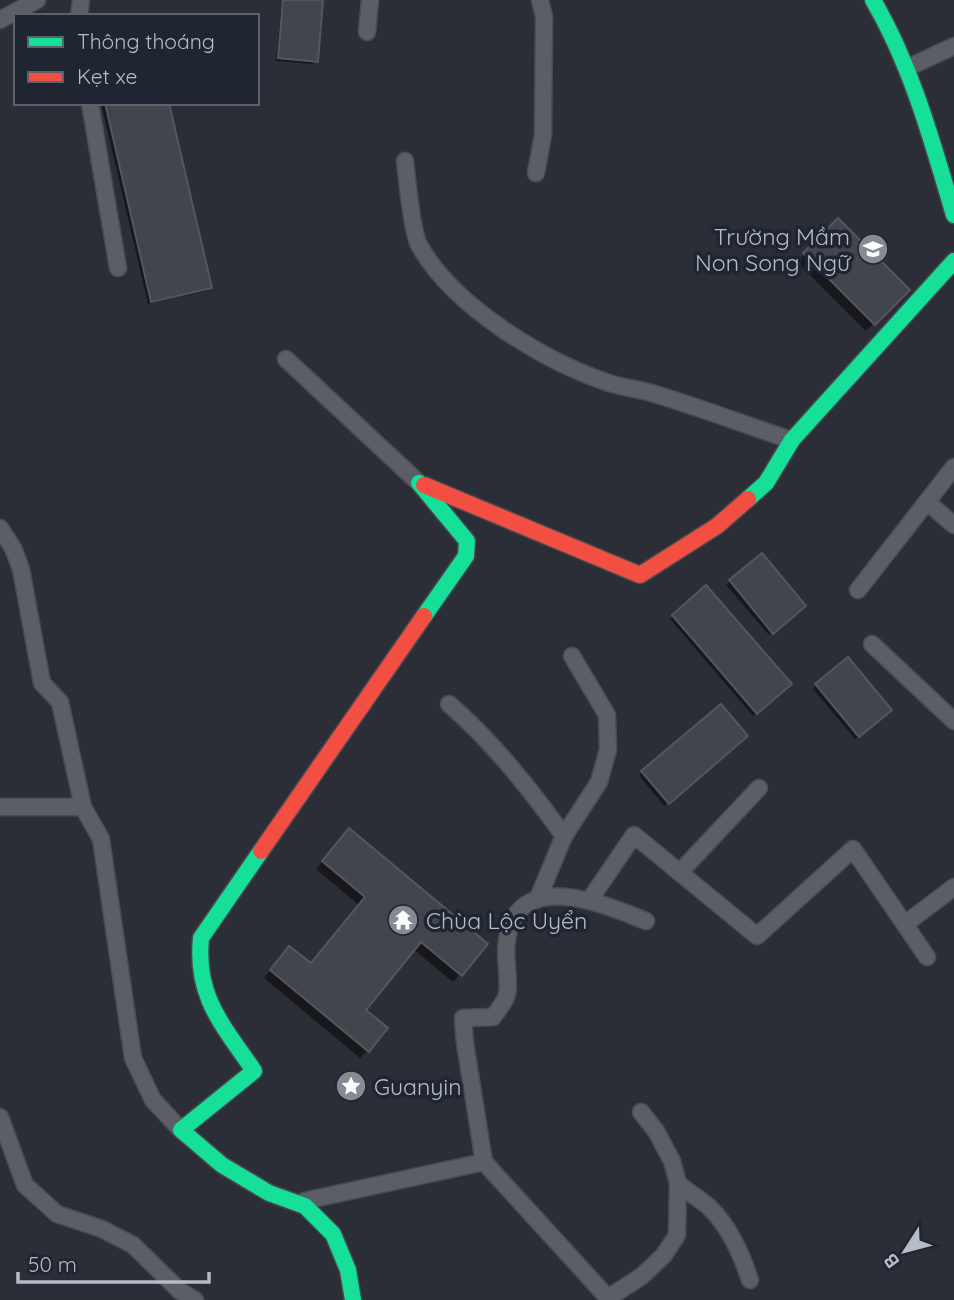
<svg xmlns="http://www.w3.org/2000/svg" width="954" height="1300" viewBox="0 0 954 1300" font-family="Quicksand,sans-serif">
<style>
.shadow{fill:#0007}
.building{fill:#42454b;stroke:#53565e;stroke-width:2}
.lines{fill:none;stroke-linecap:round;stroke-linejoin:round}
.lane-casing{stroke:#494b51;stroke-width:19}
.fast-casing{stroke:#464950;stroke-width:19}
.jam-casing{stroke:#464950;stroke-width:19}
.lane{stroke:#5b5e65;stroke-width:16}
.fast{stroke:#16e098;stroke-width:16}
.jam{stroke:#f24e42;stroke-width:16}
.labels{text-anchor:middle;dominant-baseline:central;stroke-width:7;stroke-linejoin:round;paint-order:stroke}
.poi-label{font-size:23px;fill:#b5bbc7;stroke:#1f2531;text-anchor:start}
</style>
<rect width="100%" height="100%" fill="#2b2e36"/>
<g class="shadow">
<path d="M282 0H306L316 61 312 64 276 61Z"/>
<path d="M101 103H167L210 288 207 291 148 304Z"/>
<path d="M838 220 908 290 866 331 797 262Z"/>
<path d="M761 555 803 606 769 635 726 585Z"/>
<path d="M706 587 790 684 753 716 670 619Z"/>
<path d="M816 685 887 714 855 739 813 689Z"/>
<path d="M743 739 664 806 639 775 642 772Z"/>
<path d="M341 838 485 944 453 982 413 949 363 1010 368 1050 360 1058 264 978 282 956 310 965 359 905 316 869Z"/>
</g>
<g class="building">
<path d="M283 0H323L318 62 278 58Z"/>
<path d="M105 103H169L212 288 151 302Z"/>
<path d="M838 218 910 290 875 325 803 253Z"/>
<path d="M762 553 806 606 773 634 729 580Z"/>
<path d="M706 585 792 684 757 714 672 615Z"/>
<path d="M848 657 892 710 859 737 815 684Z"/>
<path d="M721 704 748 736 669 804 641 771Z"/>
<path d="M349 828 488 944 462 976 421 942 366 1010 388 1028 369 1052 270 970 289 946 311 963 365 897 322 861Z"/>
</g>
<g class="lines">
<g class="lane-casing">
<g id="lane">
<path d="M79 16 81 0"/>
<path d="M0 20 37 0"/>
<path d="M367 32 370 0"/>
<path d="M907 68 954 46"/>
<path d="M90 103 118 268"/>
<path d="M405 161C407 179 412 232 419 245 453 306 543 361 609 383 624 388 640 389 655 394 701 408 746 425 791 440"/>
<path d="M536 173 543 135 544 17 540 0"/>
<path d="M286 359 419 483"/>
<path d="M927 502 954 525"/>
<path d="M0 528 13 548 21 569 42 683 60 702 83 807 101 839 133 1058 153 1100 181 1130"/>
<path d="M858 590 954 467"/>
<path d="M872 644 954 721"/>
<path d="M449 704C493 742 530 789 564 836"/>
<path d="M0 807H83"/>
<path d="M680 872 759 788"/>
<path d="M539 896 564 836 599 782 608 750 607 715 572 656"/>
<path d="M589 901 634 835 757 936 853 849 927 957"/>
<path d="M905 924 954 887"/>
<path d="M0 1117 25 1185 57 1214 102 1229 133 1245 180 1291 195 1300"/>
<path d="M678 1183C687 1192 699 1198 709 1207 730 1227 741 1254 750 1280"/>
<path d="M304 1201 484 1162"/>
<path d="M608 1298 642 1276 664 1255 677 1235 678 1183 672 1161 656 1131 641 1112"/>
<path d="M606 1300 608 1298 484 1162 465 1043 463 1018 493 1017C498 1010 506 1001 507 994 510 980 504 957 507 940 517 867 604 904 646 921"/>
</g>
</g>
<g class="fast-casing">
<g id="fast">
<path d="M873 0C912 67 932 141 954 215"/>
<path d="M419 483 467 541 466 556 424 616"/>
<path d="M748 499 766 483 792 440 954 261"/>
<path d="M261 851 201 938C195 997 223 1025 254 1071L181 1130 222 1165 269 1193 305 1206 333 1234 348 1270 353 1300"/>
</g>
</g>
<g class="jam-casing">
<g id="jam">
<path d="M424 485 640 575 717 526 748 499"/>
<path d="M261 851 424 616"/>
</g>
</g>
<use href="#lane" class="lane"/>
<use href="#fast" class="fast"/>
<use href="#jam" class="jam"/>
</g>
<defs>
<g id="school-disc" transform="scale(1.575)"><circle r="9.5" fill="#858a94" stroke="#1f2531"/><path d="M0-5L7-2L0 1L-7-2ZM-4 1L0 2.5L4 1V4Q0 6-4 4Z" fill="#fff"/></g>
<g id="temple-disc" transform="scale(1.575)"><circle r="9.5" fill="#858a94" stroke="#1f2531"/><path d="M0-6L5-2H3V0L6.5 2.5H4V6H1.5V3h-3V6H-4V2.5H-6.5L-3 0V-2H-5Z" fill="#fff"/></g>
<g id="sight-disc" transform="scale(1.575)"><circle r="9.5" fill="#858a94" stroke="#1f2531"/><path d="M0-6L1.8-2.2L6-1.7L2.9 1.2L3.7 5.4L0 3.3L-3.7 5.4L-2.9 1.2L-6-1.7L-1.8-2.2Z" fill="#fff"/></g>
</defs>
<g fill-rule="evenodd">
<use href="#school-disc" x="873" y="249"/>
<use href="#temple-disc" x="403" y="920"/>
<use href="#sight-disc" x="351" y="1086"/>
</g>
<g class="labels">
<g class="poi-label">
<text x="850" y="236" text-anchor="end">Trường Mầm<tspan x="850" dy="26">Non Song Ngữ</tspan></text>
<text x="426" y="920">Chùa Lộc Uyển</text>
<text x="374" y="1086">Guanyin</text>
</g>
</g>
<rect x="14" y="14" width="245" height="91" fill="#1f2531" stroke="#5b616d" stroke-width="2"/>
<rect x="28" y="37" width="35" height="10" fill="#16e098" stroke="#5b616d" stroke-width="2"/>
<text x="77" y="49" font-size="21" fill="#b5bbc7">Thông thoáng</text>
<rect x="28" y="72" width="35" height="10" fill="#f24e42" stroke="#5b616d" stroke-width="2"/>
<text x="77" y="84" font-size="21" fill="#b5bbc7">Kẹt xe</text>
<g transform="translate(905 1251) rotate(234)" stroke="#1f2531" stroke-width="5" paint-order="stroke">
<path d="M0-5L12 26L0 18L-12 26Z" fill="#b5bbc7"/>
<text y="-10" font-size="19" font-weight="bold" text-anchor="middle" fill="#b5bbc7">B</text>
</g>
<path d="M18 1272v10h191v-10" fill="none" stroke="#b5bbc7" stroke-width="3.5"/>
<text x="28" y="1272" font-size="21" fill="#b5bbc7" stroke="#1f2531" stroke-width="5" paint-order="stroke">50 m</text>
</svg>
